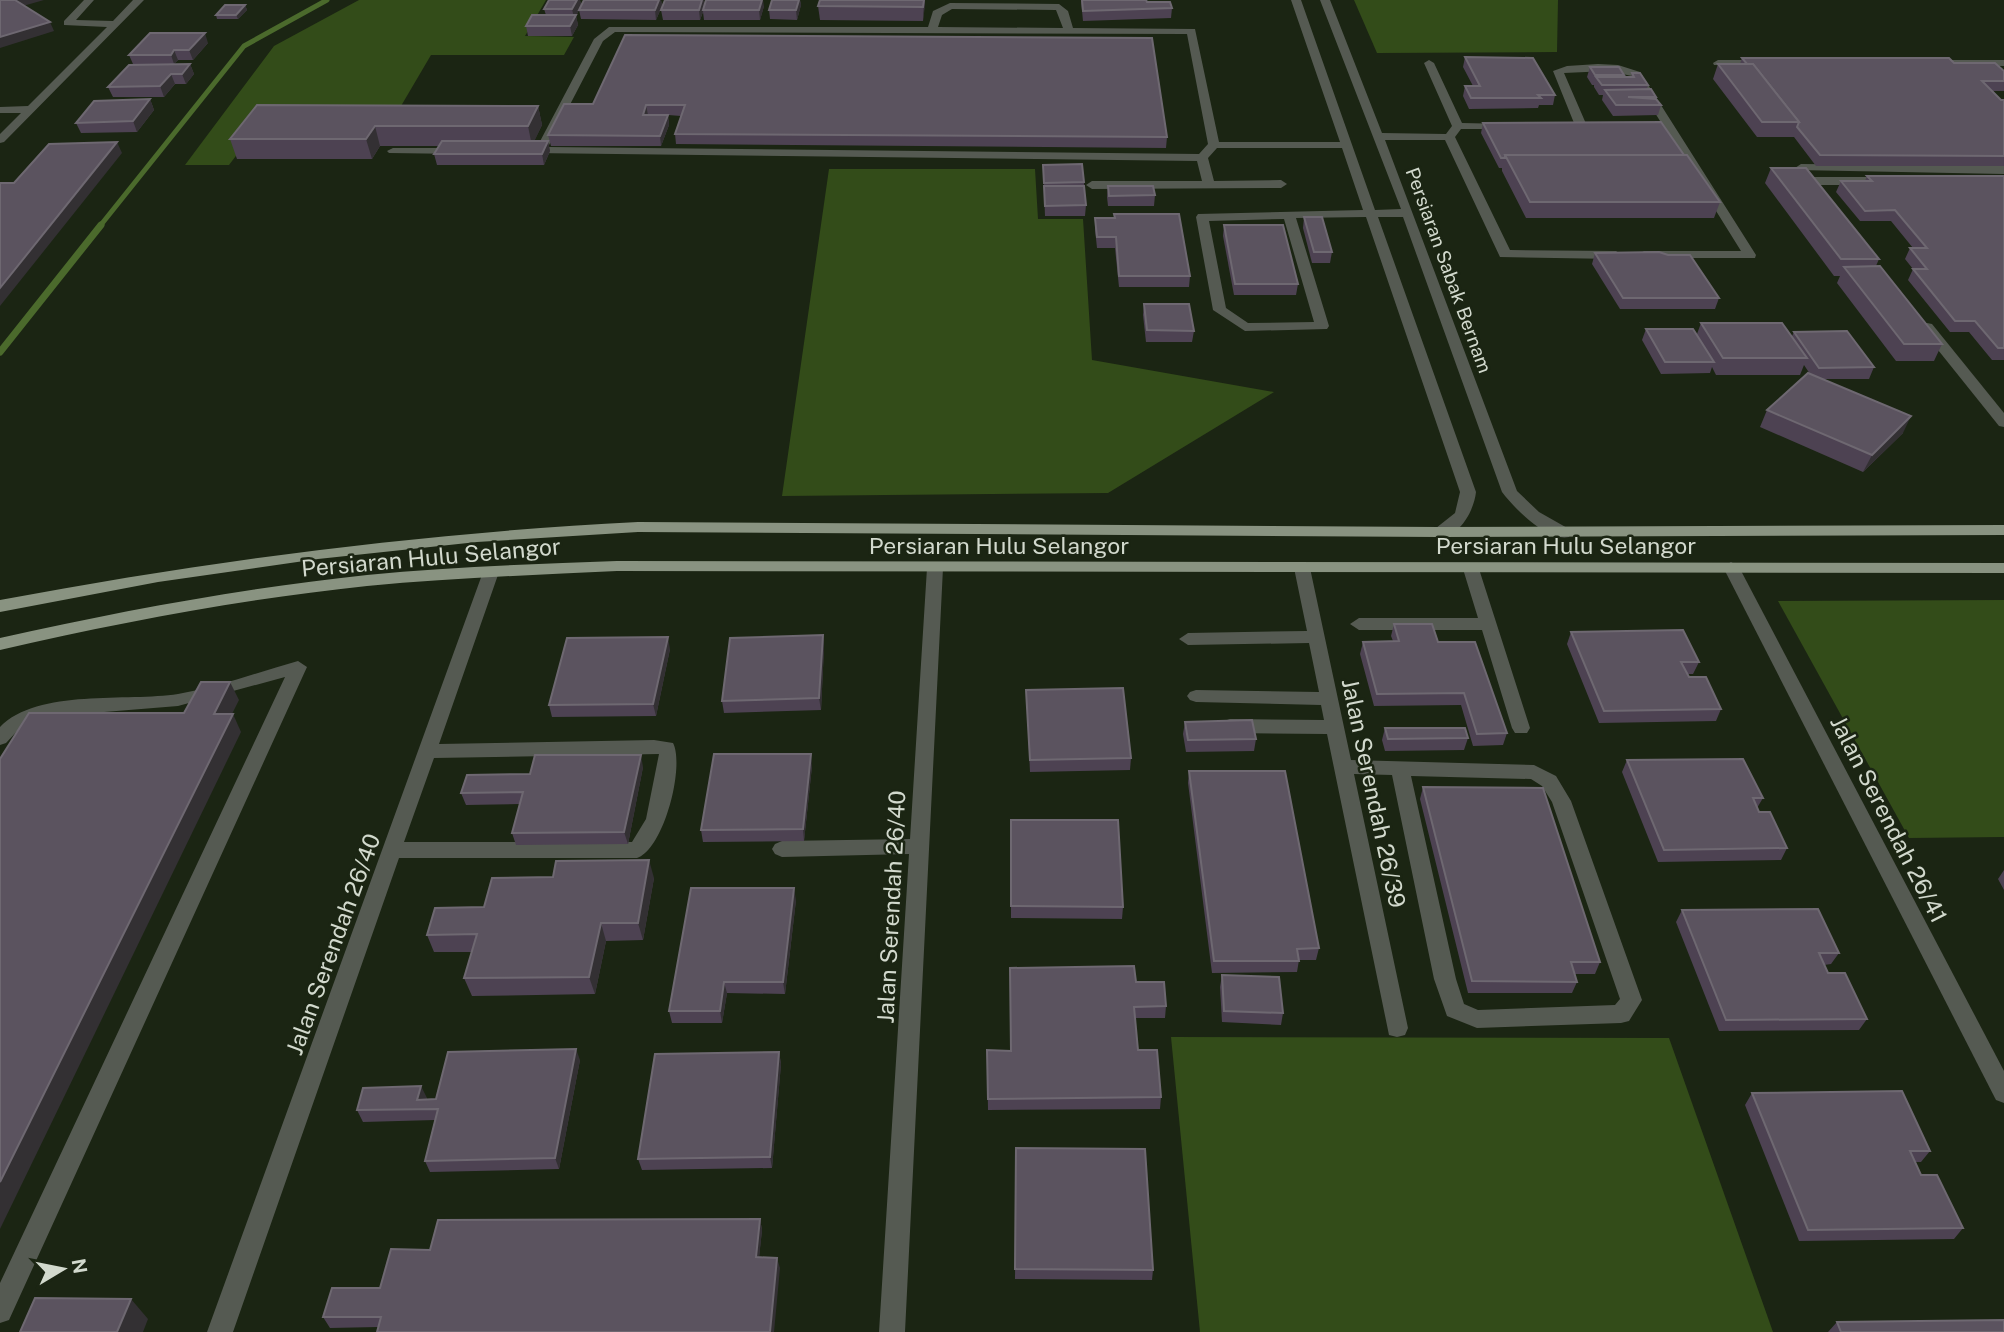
<svg xmlns="http://www.w3.org/2000/svg" width="2004" height="1332" viewBox="0 0 2004 1332" font-family="'Public Sans',sans-serif">
<style>
.green{fill:#334c19}
.lines{fill:none;stroke-linecap:round;stroke-linejoin:round}
.stream-far1{stroke:#4b6a2c;stroke-width:5}
.stream{stroke:#4b6a2c;stroke-width:7}
.minor{fill:#555a52;fill-rule:evenodd}
.major{fill:#899381;fill-rule:evenodd}
.wall{fill:#4d4252}
.shaded-wall{fill:#333033}
.building{fill:#5b535f;stroke:#6e6871;stroke-width:2}
.labels{text-anchor:middle;dominant-baseline:central;stroke-width:5;stroke-linejoin:round;paint-order:stroke}
.far-street-label{font-size:19px;fill:#d2d9cd;stroke:#1b2513}
.street-label{font-size:23px;fill:#d2d9cd;stroke:#1b2513}
</style>
<rect width="100%" height="100%" fill="#1b2513"/>
<g class="green">
<path d="M359 0H546L525 36 574 37 564 55H431L391 123H261L229 165H185L274 46Z"/>
<path d="M1354 0H1558L1557 52 1377 53Z"/>
<path d="M829 169H1035L1038 219H1083L1092 360 1274 392 1108 493 782 496Z"/>
<path d="M2004 600V837L1909 838 1778 601Z"/>
<path d="M1171 1037 1669 1038 1773 1332H1200Z"/>
</g>
<g class="lines">
<path class="stream-far1" d="M100 226 244 46 327 0"/>
<path class="stream" d="M0 352 101 225"/>
<g class="minor">
<path d="M84 0H94L76 20 113 21 133 0H144L4 142 0 143V134L21 113H0V107L28 106 107 27 64 25V21Z"/>
<path d="M1291 0H1301L1375 210 1401 209 1320 0H1330L1382 133 1446 134 1452 126 1424 63 1429 60 1434 63 1462 123 1508 124V128L1504 129H1461L1455 137 1510 250 1616 251 1622 255 1616 259 1500 257 1445 140H1385L1517 491 1539 512 1569 529 1571 533 1569 537C1547 542 1514 508 1502 492L1403 217H1378L1476 492C1474 511 1458 542 1433 536L1431 532 1455 513 1460 492 1366 217 1296 218 1329 326 1327 329 1245 331 1213 310 1196 217 1198 214 1363 210 1342 148H1217L1208 158 1214 181 1281 180 1287 184 1281 188 1092 189 1086 185 1092 181H1202L1197 161 530 153 524 150 537 147 594 39 609 27H928L933 11 950 3 1059 4 1068 11 1073 28 1195 29 1219 142H1340ZM952 9 1056 10 1063 28 938 27 942 15ZM615 32 1187 34 1208 144 1199 154 548 147 603 41ZM1284 219 1314 322 1248 323 1226 308 1209 221Z"/>
<path d="M1718 60H1764L1769 63 1764 66 1714 65 1713 63Z"/>
<path d="M1932 60H2004V66L1928 65V61Z"/>
<path d="M1598 64 1618 65 1640 72 1756 255 1755 258H1639L1638 255 1644 251H1741L1632 76 1608 71 1564 73 1587 126 1581 129 1556 128V124L1574 123 1553 71 1567 66Z"/>
<path d="M393 148H460L466 151 460 154 389 153 387 151Z"/>
<path d="M1801 164 2004 166V174L1797 170 1795 168Z"/>
<path d="M1810 177H1889L1895 181 1889 185H1819L1826 193 1820 197 1816 196 1804 181Z"/>
<path d="M1927 323 1932 324 2004 413V427L1999 426 1922 330V324Z"/>
<path d="M1731 562 1739 567 2004 1071V1103L1996 1100 1723 567Z"/>
<path d="M935 563 943 568 905 1332H879L909 854 782 857 775 854 772 849 775 844 782 841 910 839 927 568Z"/>
<path d="M1302 563 1310 568 1351 760 1534 765 1556 776 1571 801 1642 1000 1629 1021 1621 1023 1477 1028 1447 1016 1434 979 1392 775 1354 774 1408 1028 1405 1035 1397 1037 1389 1035 1327 734 1230 733 1224 731 1221 726 1224 721 1230 719 1324 720 1321 705 1196 702 1190 700 1187 696 1190 692 1196 690 1319 692 1309 643 1188 645 1179 639 1188 633 1307 631 1294 568ZM1411 776 1531 779 1542 786 1552 802 1620 999 1615 1005 1478 1010 1464 1004 1456 979Z"/>
<path d="M1471 564 1479 569 1530 728 1527 733H1515L1512 728 1482 630H1359L1350 624 1359 618H1478L1463 569Z"/>
<path d="M491 567 499 572 439 744 654 740 673 743C685 766 664 849 637 858H399L233 1332H207L483 572ZM659 754 646 819 632 842H404L434 758Z"/>
<path d="M298 661 307 667 9 1320 0 1323V1283L285 677 178 706 55 716 19 729 6 743 0 745V727C38 688 128 702 178 694 219 687 258 672 298 661Z"/>
</g>
<g class="major">
<path d="M638 522 1439 527 2004 525V535L1439 537 638 532 477 542 318 559 158 582 0 612V600C211 560 423 533 638 522Z"/>
<path d="M617 561 2004 563V573L617 571C534 575 450 578 367 586 243 599 121 622 0 650V638C121 611 244 588 367 575 450 567 534 564 617 561Z"/>
</g>
</g>
<g class="wall">
<path d="M549 0H580L581 5 584 0H661L662 6 656 20 581 19 579 10 576 16 578 25 572 36H528L526 26 546 15 544 9Z"/>
<path d="M772 0H800L801 5 797 20 770 19 769 10Z"/>
<path d="M820 0H925L923 21 820 20 818 6Z"/>
<path d="M1081 0 1172 8 1171 18 1083 21Z"/>
<path d="M705 4 764 6 760 20H704L703 12 700 20H663L661 10Z"/>
<path d="M245 5 247 10 238 19H217L216 15Z"/>
<path d="M1152 38 1167 137 1166 148 676 144 675 134 681 116 668 115 669 125 661 146H551L548 135 593 104Z"/>
<path d="M208 43 193 60H178L174 64H133L129 55Z"/>
<path d="M1465 57 1555 95 1553 105H1539L1538 108 1469 109 1463 96 1465 86H1473L1463 67Z"/>
<path d="M1742 58 1954 63 2004 71V91H1993L2001 100H2004V166H1816L1794 137H1757L1713 79 1718 64H1740Z"/>
<path d="M190 64 194 74 186 84H175L164 97H113L108 87Z"/>
<path d="M1590 67 1624 75V77H1631L1632 73 1648 85 1647 89 1656 97 1655 98 1661 105 1658 115 1613 116 1602 100 1603 95H1599L1594 87V85H1592L1587 77Z"/>
<path d="M150 99 154 110 137 132 81 133 76 123Z"/>
<path d="M538 106 542 125 534 141H548L550 151 544 165H437L434 154 439 146H380L372 159H237L230 139Z"/>
<path d="M1483 123 1684 155 1720 202 1714 218H1526L1502 171V168H1499L1481 133Z"/>
<path d="M1043 165 1084 182 1086 205 1085 216H1045Z"/>
<path d="M1771 168 1879 259 1876 266 1942 344 1934 361H1896L1837 283 1840 276H1834L1765 183Z"/>
<path d="M1867 176H2004V360H1992L1969 332H1950L1908 280 1913 269 1905 259 1910 248H1913L1891 221H1860L1836 192 1841 181H1865Z"/>
<path d="M1108 186 1155 195 1154 206H1108L1107 197Z"/>
<path d="M1114 214 1190 276 1189 287H1119L1115 248H1097L1095 229V218H1114Z"/>
<path d="M1304 217 1332 252 1330 263H1312L1303 228Z"/>
<path d="M1224 225 1298 284 1296 295H1234L1223 236Z"/>
<path d="M1595 253 1719 298 1715 309H1620L1592 264Z"/>
<path d="M1144 304 1194 331 1192 342H1146L1143 315Z"/>
<path d="M1701 323 1792 336 1794 332 1874 367 1869 379H1822L1903 433 1863 472 1760 427 1767 410 1810 374 1804 365 1800 375H1716L1712 367 1710 373 1661 374 1642 340 1646 329 1697 334Z"/>
<path d="M1394 624 1438 642 1507 733 1503 745 1473 746 1461 705 1374 706 1360 654 1363 642 1393 641 1391 636Z"/>
<path d="M1571 632 1699 662 1693 674H1687L1689 677 1721 709 1716 721 1599 723 1567 644Z"/>
<path d="M823 635 824 647 821 710 724 713 722 701Z"/>
<path d="M670 649 656 716 552 717 549 705Z"/>
<path d="M1026 690 1131 758 1130 770 1030 772Z"/>
<path d="M1185 722 1256 739 1254 751 1186 752 1183 734Z"/>
<path d="M1385 728 1468 738 1464 750 1385 751 1382 740Z"/>
<path d="M1627 760 1763 798 1757 808 1759 812 1787 848 1781 860 1658 862 1622 772Z"/>
<path d="M812 766 804 841 703 842 701 830Z"/>
<path d="M643 767 628 844 516 845 512 833 520 804 466 805 461 793 530 774Z"/>
<path d="M1189 771 1319 948 1316 960H1299L1297 972 1212 973 1188 783Z"/>
<path d="M1423 787 1600 962 1595 974H1575L1577 982 1572 993H1468L1420 799Z"/>
<path d="M1011 820 1123 907 1122 919 1011 918Z"/>
<path d="M2004 870V890L1998 879Z"/>
<path d="M654 878 643 940 606 941 595 994 472 996 464 978 472 952H434L427 935 484 907Z"/>
<path d="M796 900 785 994 727 993 722 1023H672L669 1011Z"/>
<path d="M1682 910 1839 953 1831 964 1824 965 1828 973 1867 1019 1859 1030 1719 1031 1676 922Z"/>
<path d="M1222 975 1283 1013 1281 1025 1222 1022 1220 987Z"/>
<path d="M1136 982 1166 1006 1165 1018H1135L1138 1050 1161 1097 1160 1109 988 1110 987 1050 1011 1051Z"/>
<path d="M779 1052 781 1064 772 1168 642 1170 638 1159Z"/>
<path d="M580 1060 559 1169 430 1172 425 1161 435 1120 363 1122 357 1110 427 1098 426 1100 436 1099Z"/>
<path d="M1752 1093 1930 1151 1921 1162H1915L1921 1175 1963 1228 1954 1239 1799 1241 1745 1105Z"/>
<path d="M1016 1148 1153 1270 1152 1280 1015 1279Z"/>
<path d="M760 1219 762 1230 759 1257 780 1268 378 1327 330 1328 323 1317 380 1288 430 1250Z"/>
<path d="M1837 1322 2004 1332H1828Z"/>
</g>
<g class="shaded-wall">
<path d="M13 0H44L16 8Z"/>
<path d="M577 0H580L581 6 576 16 578 25 572 36 570 26 574 18 572 9Z"/>
<path d="M659 0H661L662 6 656 20 655 10Z"/>
<path d="M702 0H704L705 6 700 20 699 10Z"/>
<path d="M762 0H763L764 6 760 20 759 10Z"/>
<path d="M799 0H800L801 5 797 20 796 10Z"/>
<path d="M924 0H925V6L923 21Z"/>
<path d="M245 5 247 10 238 19 236 15Z"/>
<path d="M50 22 54 31 0 48V37Z"/>
<path d="M205 33 208 43 193 60 189 50Z"/>
<path d="M174 50 178 60 174 64 171 55Z"/>
<path d="M190 64 194 74 186 84 182 74Z"/>
<path d="M171 74 175 84 164 97 160 86Z"/>
<path d="M150 99 154 110 137 132 133 121Z"/>
<path d="M646 105 648 115H643Z"/>
<path d="M538 106 542 125 532 146 528 126Z"/>
<path d="M668 115 669 125 661 146 660 136Z"/>
<path d="M375 126 380 146 372 159 366 139Z"/>
<path d="M548 141 550 151 544 165 542 154Z"/>
<path d="M117 142 122 153 0 306V288Z"/>
<path d="M1911 416 1903 433 1863 472 1872 455Z"/>
<path d="M823 635 824 647 821 710 819 698Z"/>
<path d="M668 637 670 649 656 716 653 704Z"/>
<path d="M230 682 239 700 223 732 214 714Z"/>
<path d="M233 714 241 732 0 1229V1182Z"/>
<path d="M811 754 812 766 804 841 803 829Z"/>
<path d="M641 755 643 767 628 844 624 832Z"/>
<path d="M649 860 654 878 643 940 638 923Z"/>
<path d="M794 888 796 900 785 994 783 982Z"/>
<path d="M601 923 606 941 595 994 589 977Z"/>
<path d="M724 982 727 993 722 1023 720 1011Z"/>
<path d="M576 1049 580 1060 559 1169 555 1158Z"/>
<path d="M779 1052 781 1064 772 1168 770 1157Z"/>
<path d="M421 1086 427 1098 423 1109 417 1100Z"/>
<path d="M760 1219 762 1230 758 1268 756 1257Z"/>
<path d="M777 1258 780 1268 774 1332H770Z"/>
<path d="M131 1299 148 1319 143 1332H117Z"/>
</g>
<g class="building">
<path d="M0 0H15L50 22 0 37Z"/>
<path d="M549 0H577L572 9H544Z"/>
<path d="M584 0H659L655 10H579Z"/>
<path d="M665 0H702L699 10H661Z"/>
<path d="M706 0H762L759 10H703Z"/>
<path d="M772 0H799L796 10H769Z"/>
<path d="M820 0H924L923 7 818 6Z"/>
<path d="M1082 0H1146L1147 2H1170L1172 8 1083 11Z"/>
<path d="M225 5H245L236 15H216Z"/>
<path d="M532 15H576L570 26H526Z"/>
<path d="M150 33H205L189 50H174L171 55H129Z"/>
<path d="M625 35 1152 38 1167 137 675 134 685 105H646L643 115H668L660 136 548 135 564 104H593Z"/>
<path d="M1465 57 1533 58 1555 95H1538L1541 98H1471L1465 86H1480Z"/>
<path d="M1742 58H1949L1954 63H1995L2004 71V81H1982L2001 100H2004V156L1820 155 1797 127 1799 122 1753 64H1747Z"/>
<path d="M190 64 182 74H171L160 86 108 87 129 65Z"/>
<path d="M1718 64H1753L1799 122H1762Z"/>
<path d="M1590 67H1619L1624 75H1595Z"/>
<path d="M1632 73H1640L1648 85H1602L1596 77H1634Z"/>
<path d="M1651 89 1656 97H1628L1656 99 1661 105H1616L1605 90Z"/>
<path d="M150 99 133 121 76 123 94 101Z"/>
<path d="M257 105 538 106 528 126H375L366 139H230Z"/>
<path d="M1661 122 1684 155H1505V158H1501L1483 123Z"/>
<path d="M442 141H548L542 154H434Z"/>
<path d="M117 142 0 288V183H14L49 144Z"/>
<path d="M1505 155H1687L1720 202H1530Z"/>
<path d="M1082 164 1084 182 1044 183 1043 165Z"/>
<path d="M1771 168H1806L1879 259H1841Z"/>
<path d="M1867 176H2004V348H1998L1975 321H1955L1913 269H1927L1910 248H1927L1895 210 1865 211 1841 181H1872Z"/>
<path d="M1044 186H1084L1086 205 1045 206Z"/>
<path d="M1108 186H1153L1155 195 1109 196Z"/>
<path d="M1114 214H1179L1190 276H1119L1116 237H1097L1095 218H1115Z"/>
<path d="M1304 217H1322L1332 252H1314Z"/>
<path d="M1224 225H1283L1298 284H1235Z"/>
<path d="M1659 252 1668 255H1690L1719 298H1623L1595 253Z"/>
<path d="M1880 266 1942 344H1904L1844 267Z"/>
<path d="M1144 304H1189L1194 331 1147 330Z"/>
<path d="M1701 323H1782L1807 358H1723Z"/>
<path d="M1646 329H1693L1714 362H1665Z"/>
<path d="M1847 331 1874 367 1819 368 1794 332Z"/>
<path d="M1808 373 1911 416 1872 455 1767 410Z"/>
<path d="M1394 624H1432L1438 642H1475L1507 733 1477 734 1464 693 1377 694 1363 642 1399 641Z"/>
<path d="M1683 630 1699 662H1681L1689 677H1706L1721 709 1604 711 1571 632Z"/>
<path d="M823 635 819 698 722 701 730 638Z"/>
<path d="M668 637 653 704 549 705 567 638Z"/>
<path d="M201 682H230L214 714H233L0 1182V759L29 713H184Z"/>
<path d="M1123 688 1131 758 1030 760 1026 690Z"/>
<path d="M1252 720 1256 739 1188 740 1185 722Z"/>
<path d="M1385 728H1465L1468 738 1388 739Z"/>
<path d="M714 754H811L803 829 701 830Z"/>
<path d="M535 755H641L624 832 512 833 523 792 461 793 467 775 530 774Z"/>
<path d="M1743 759 1763 798H1753L1759 812H1770L1787 848 1664 850 1627 760Z"/>
<path d="M1189 771H1285L1319 948 1297 949 1299 961H1214Z"/>
<path d="M1423 787 1543 788 1600 962H1571L1577 982 1472 981Z"/>
<path d="M1011 820H1118L1123 907 1011 906Z"/>
<path d="M649 860 638 923H601L589 977 464 978 477 934 427 935 435 908 484 907 492 878 553 877 556 861Z"/>
<path d="M691 888H794L783 982H724L720 1011H669Z"/>
<path d="M1818 909 1839 953H1819L1828 973H1845L1867 1019 1726 1020 1682 910Z"/>
<path d="M1134 966 1136 982H1164L1166 1006 1134 1007 1138 1050H1157L1161 1097 988 1099 987 1050 1011 1051 1010 968Z"/>
<path d="M1222 975 1279 977 1283 1013 1224 1011Z"/>
<path d="M576 1049 555 1158 425 1161 438 1109 357 1110 363 1088 421 1086 417 1100 436 1099 448 1052Z"/>
<path d="M779 1052 770 1157 638 1159 655 1054Z"/>
<path d="M1902 1091 1930 1151H1910L1921 1175H1937L1963 1228 1808 1230 1752 1093Z"/>
<path d="M1016 1148 1145 1149 1153 1270 1015 1269Z"/>
<path d="M760 1219 756 1257 777 1258 770 1332H377L381 1317H323L332 1288H380L391 1249 430 1250 438 1220Z"/>
<path d="M35 1298 131 1299 117 1332H20Z"/>
<path d="M2004 1320V1332H1841L1837 1322Z"/>
</g>
<g class="labels">
<g class="far-street-label">
<text transform="translate(1449 270) rotate(70)">Persiaran Sabak Bernam</text>
</g>
<g class="street-label">
<text x="999" y="545">Persiaran Hulu Selangor</text>
<text x="1566" y="545">Persiaran Hulu Selangor</text>
<text transform="translate(431 557) rotate(-5)">Persiaran Hulu Selangor</text>
<text transform="translate(1374 793) rotate(78)">Jalan Serendah 26/39</text>
<text transform="translate(1889 819) rotate(63)">Jalan Serendah 26/41</text>
<text transform="translate(891 907) rotate(-87)">Jalan Serendah 26/40</text>
<text transform="translate(333 944) rotate(-70)">Jalan Serendah 26/40</text>
</g>
</g>
<g transform="translate(63 1269) rotate(80)" stroke="#1b2513" stroke-width="5" paint-order="stroke">
<path d="M0-5L12 26L0 18L-12 26Z" fill="#d2d9cd"/>
<text y="-10" font-size="19" font-weight="bold" text-anchor="middle" fill="#d2d9cd">N</text>
</g>
</svg>
